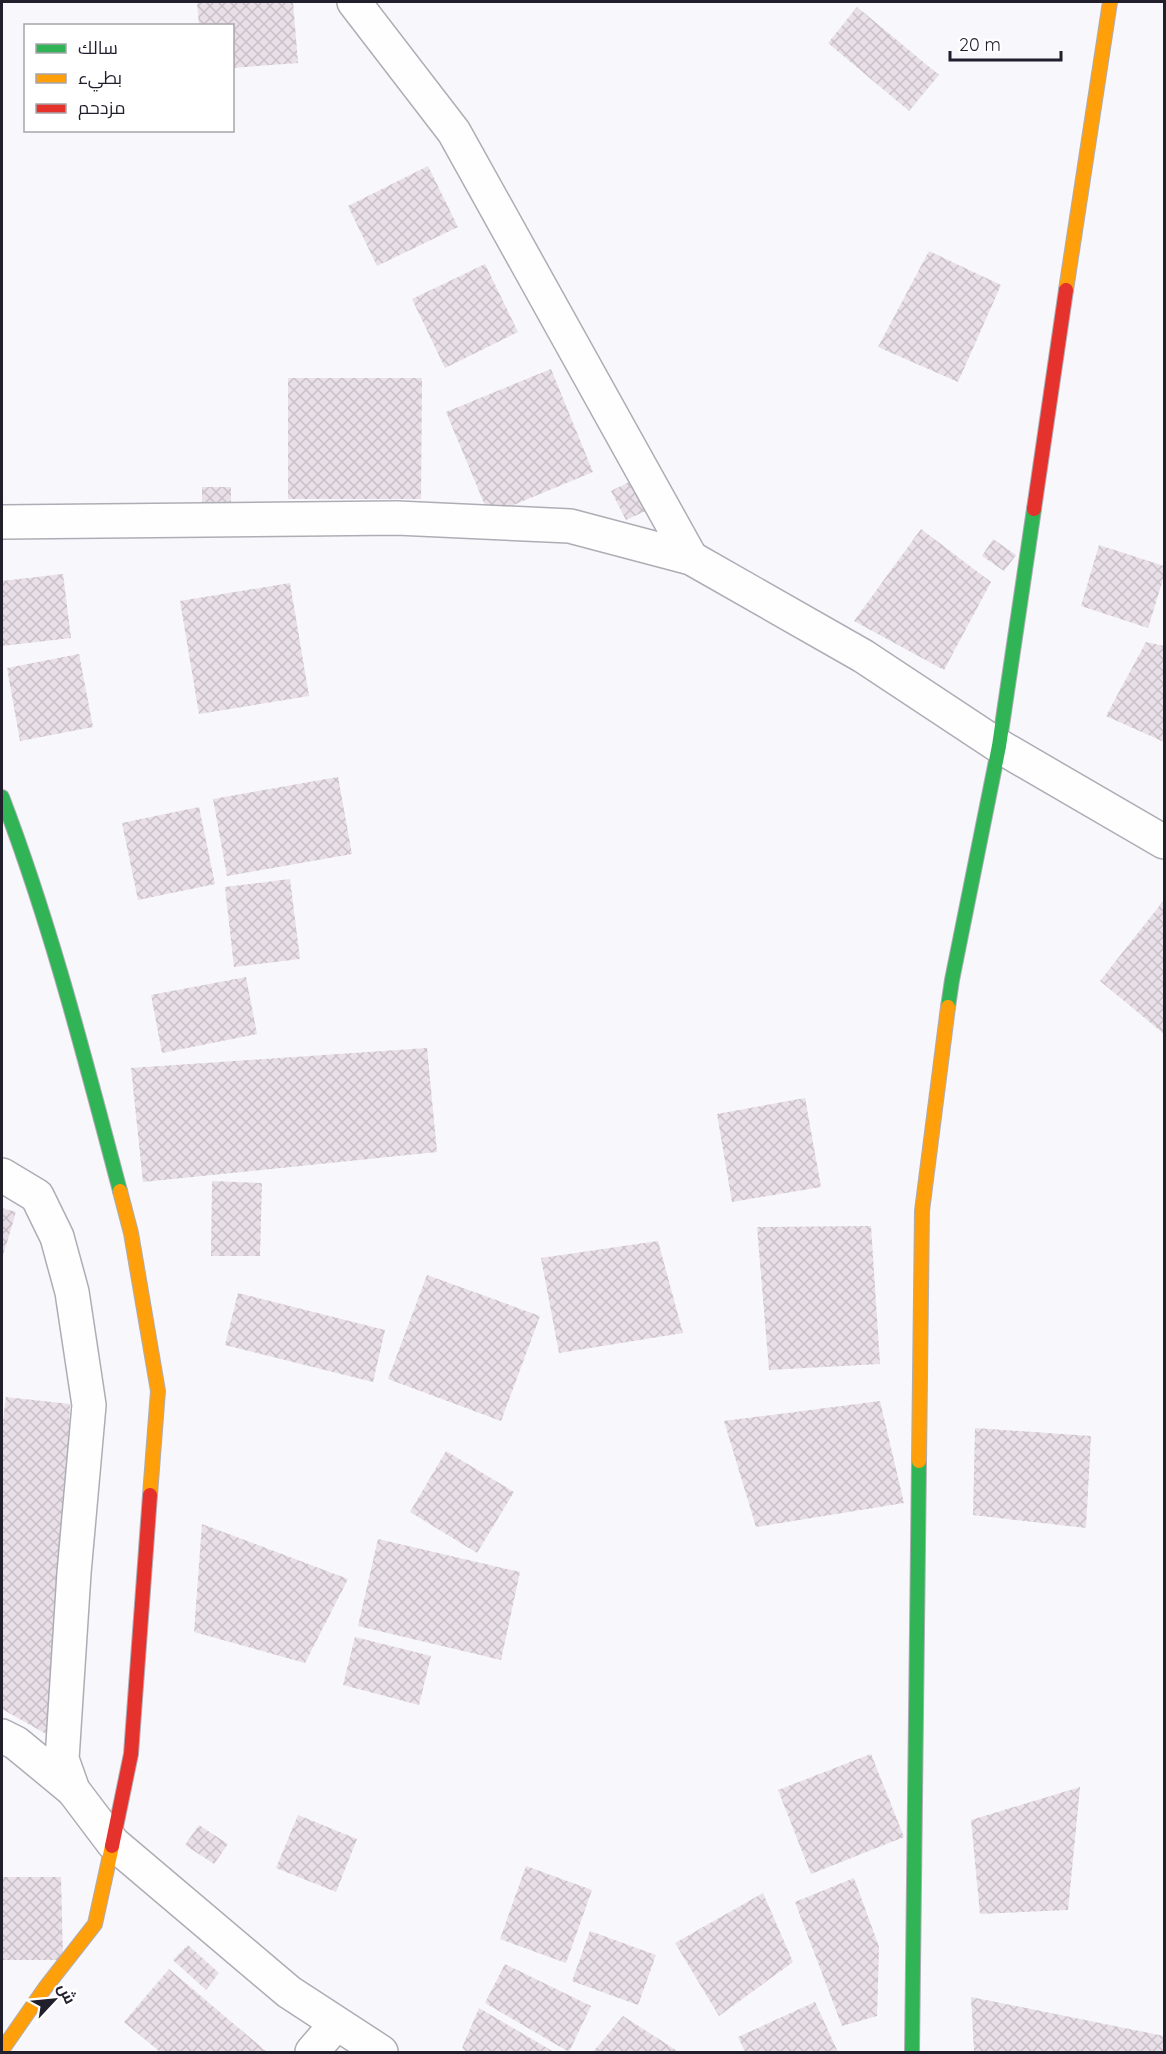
<svg xmlns="http://www.w3.org/2000/svg" width="1166" height="2054" viewBox="0 0 1166 2054" font-family="Quicksand,Cairo,sans-serif">
<style>
.building{fill:url(#building-cross-hatch)}
.lines{fill:none;stroke-linecap:round;stroke-linejoin:round}
.street-casing{stroke:#aeadb5;stroke-width:36}
.fast-casing{stroke:#aeadb5;stroke-width:16}
.slow-casing{stroke:#aeadb5;stroke-width:16}
.jam-casing{stroke:#aeadb5;stroke-width:16}
.street{stroke:#fefeff;stroke-width:33}
.fast{stroke:#30b455;stroke-width:14}
.slow{stroke:#ff9f0a;stroke-width:14}
.jam{stroke:#e5322d;stroke-width:14}
</style>
<defs>
<pattern id="building-cross-hatch" width="8" height="8" patternUnits="userSpaceOnUse" patternTransform="scale(1.5)"><rect width="8" height="8" fill="#e9dfe8"/><path d="M0 0l8 8M0 8l8-8" fill="none" stroke="#c8bfc7"/></pattern>
</defs>
<rect width="100%" height="100%" fill="#f8f7fc"/>
<g class="building">
<path d="M197 2H293L298 63 232 68V26H199Z"/>
<path d="M857 7 939 75 909 111 828 43Z"/>
<path d="M428 166 458 227 377 266 348 206Z"/>
<path d="M929 251 1001 285 958 382 878 347Z"/>
<path d="M485 264 518 332 445 368 412 299Z"/>
<path d="M551 369 593 472 489 515 446 412Z"/>
<path d="M288 378H422L421 499H288Z"/>
<path d="M633 480 648 510 626 520 611 491Z"/>
<path d="M202 487H231V510L202 509Z"/>
<path d="M921 529 991 582 944 670 854 621Z"/>
<path d="M993 539 1016 555 1004 571 982 556Z"/>
<path d="M1099 545 1164 566V576L1148 628 1081 606Z"/>
<path d="M63 574 71 638 2 646V581Z"/>
<path d="M290 583 309 696 199 714 180 601Z"/>
<path d="M1146 642 1164 646V742L1106 716Z"/>
<path d="M79 654 93 727 20 741 7 668Z"/>
<path d="M338 777 352 854 227 876 213 799Z"/>
<path d="M199 807 215 884 138 900 122 823Z"/>
<path d="M290 879 300 959 234 967 225 887Z"/>
<path d="M1164 900V1034L1100 981Z"/>
<path d="M246 977 257 1034 162 1053 151 995Z"/>
<path d="M427 1048 437 1152 143 1182 131 1068Z"/>
<path d="M805 1098 821 1187 732 1202 717 1114Z"/>
<path d="M212 1181 262 1183 260 1256H211Z"/>
<path d="M2 1208 16 1212 2 1259Z"/>
<path d="M871 1226 880 1364 769 1370 757 1227Z"/>
<path d="M658 1241 683 1333 559 1353 541 1258Z"/>
<path d="M427 1275 540 1316 501 1421 388 1379Z"/>
<path d="M238 1293 385 1330 373 1382 225 1345Z"/>
<path d="M6 1397 70 1404 55 1739 2 1709V1430Z"/>
<path d="M880 1401 904 1503 756 1527 724 1421Z"/>
<path d="M975 1428 1091 1436 1086 1528 973 1515Z"/>
<path d="M446 1451 514 1492 477 1553 410 1512Z"/>
<path d="M202 1524 348 1579 305 1663 194 1632Z"/>
<path d="M378 1539 520 1572 501 1660 358 1626Z"/>
<path d="M355 1637 431 1656 419 1705 343 1685Z"/>
<path d="M871 1754 904 1837 811 1874 778 1790Z"/>
<path d="M1080 1787 1068 1910 980 1914 971 1820Z"/>
<path d="M298 1815 357 1839 336 1892 276 1868Z"/>
<path d="M199 1825 228 1844 214 1864 185 1845Z"/>
<path d="M526 1866 592 1890 566 1963 500 1939Z"/>
<path d="M2 1877H61L63 1960H2Z"/>
<path d="M854 1878 879 1947 877 2016 842 2026 795 1902Z"/>
<path d="M763 1893 793 1962 719 2016 675 1943Z"/>
<path d="M590 1931 656 1955 638 2005 572 1981Z"/>
<path d="M188 1945 219 1973 206 1990 173 1960Z"/>
<path d="M505 1964 591 2006 569 2052 485 2003Z"/>
<path d="M169 1969 267 2052H160L124 2022Z"/>
<path d="M971 1997 1164 2036V2052H974Z"/>
<path d="M815 2002 838 2052H745L738 2037Z"/>
<path d="M479 2008 554 2052H467L462 2048Z"/>
<path d="M623 2016 679 2052H593Z"/>
</g>
<g class="lines">
<g class="street-casing">
<g id="street">
<path d="M354 2 454 132 691 558"/>
<path d="M2 522 397 518 570 526 691 558 863 656 999 746 1164 842"/>
<path d="M2 1175 37 1196 57 1237 72 1292 89 1405 74 1573 62 1759 73 1790 113 1843 289 1992 381 2052"/>
<path d="M2 1736 16 1743 73 1790"/>
<path d="M312 2052 336 2024"/>
</g>
</g>
<g class="fast-casing">
<g id="fast">
<path d="M2 797C51 925 85 1059 120 1191"/>
<path d="M948 1007 952 980 999 746 1034 509"/>
<path d="M912 2052 919 1461"/>
</g>
</g>
<g class="slow-casing">
<g id="slow">
<path d="M1066 290 1110 2"/>
<path d="M120 1191 131 1233 158 1391 150 1495"/>
<path d="M919 1461 922 1211 948 1007"/>
<path d="M2 2050 45 1988 95 1924 112 1846"/>
</g>
</g>
<g class="jam-casing">
<g id="jam">
<path d="M1034 509 1066 290"/>
<path d="M112 1846 131 1754 150 1495"/>
</g>
</g>
<use href="#street" class="street"/>
<use href="#fast" class="fast"/>
<use href="#slow" class="slow"/>
<use href="#jam" class="jam"/>
</g>
<rect width="1166" height="2054" fill="none" stroke="#211f2c" stroke-width="6"/>
<rect x="24" y="24" width="210" height="108" fill="#ffffff" stroke="#a6a5ab" stroke-width="1.5"/>
<rect x="36" y="44" width="30" height="9" fill="#30b455" stroke="#a6a5ab" stroke-width="1.5"/>
<text x="78" y="54" font-size="18" fill="#211f2c">سالك</text>
<rect x="36" y="74" width="30" height="9" fill="#ff9f0a" stroke="#a6a5ab" stroke-width="1.5"/>
<text x="78" y="84" font-size="18" fill="#211f2c">بطيء</text>
<rect x="36" y="104" width="30" height="9" fill="#e5322d" stroke="#a6a5ab" stroke-width="1.5"/>
<text x="78" y="114" font-size="18" fill="#211f2c">مزدحم</text>
<g transform="translate(54 2000) rotate(64)" stroke="#ffffff" stroke-width="4.5" paint-order="stroke">
<path d="M0-4.5L10 22L0 15L-10 22Z" fill="#211f2c"/>
<text y="-9" font-size="16" font-weight="bold" text-anchor="middle" fill="#211f2c">ش</text>
</g>
<path d="M950 51v9h111v-9" fill="none" stroke="#211f2c" stroke-width="3"/>
<text x="959" y="51" font-size="18" fill="#211f2c" stroke="#ffffff" stroke-width="4.5" paint-order="stroke">20 m</text>
</svg>
